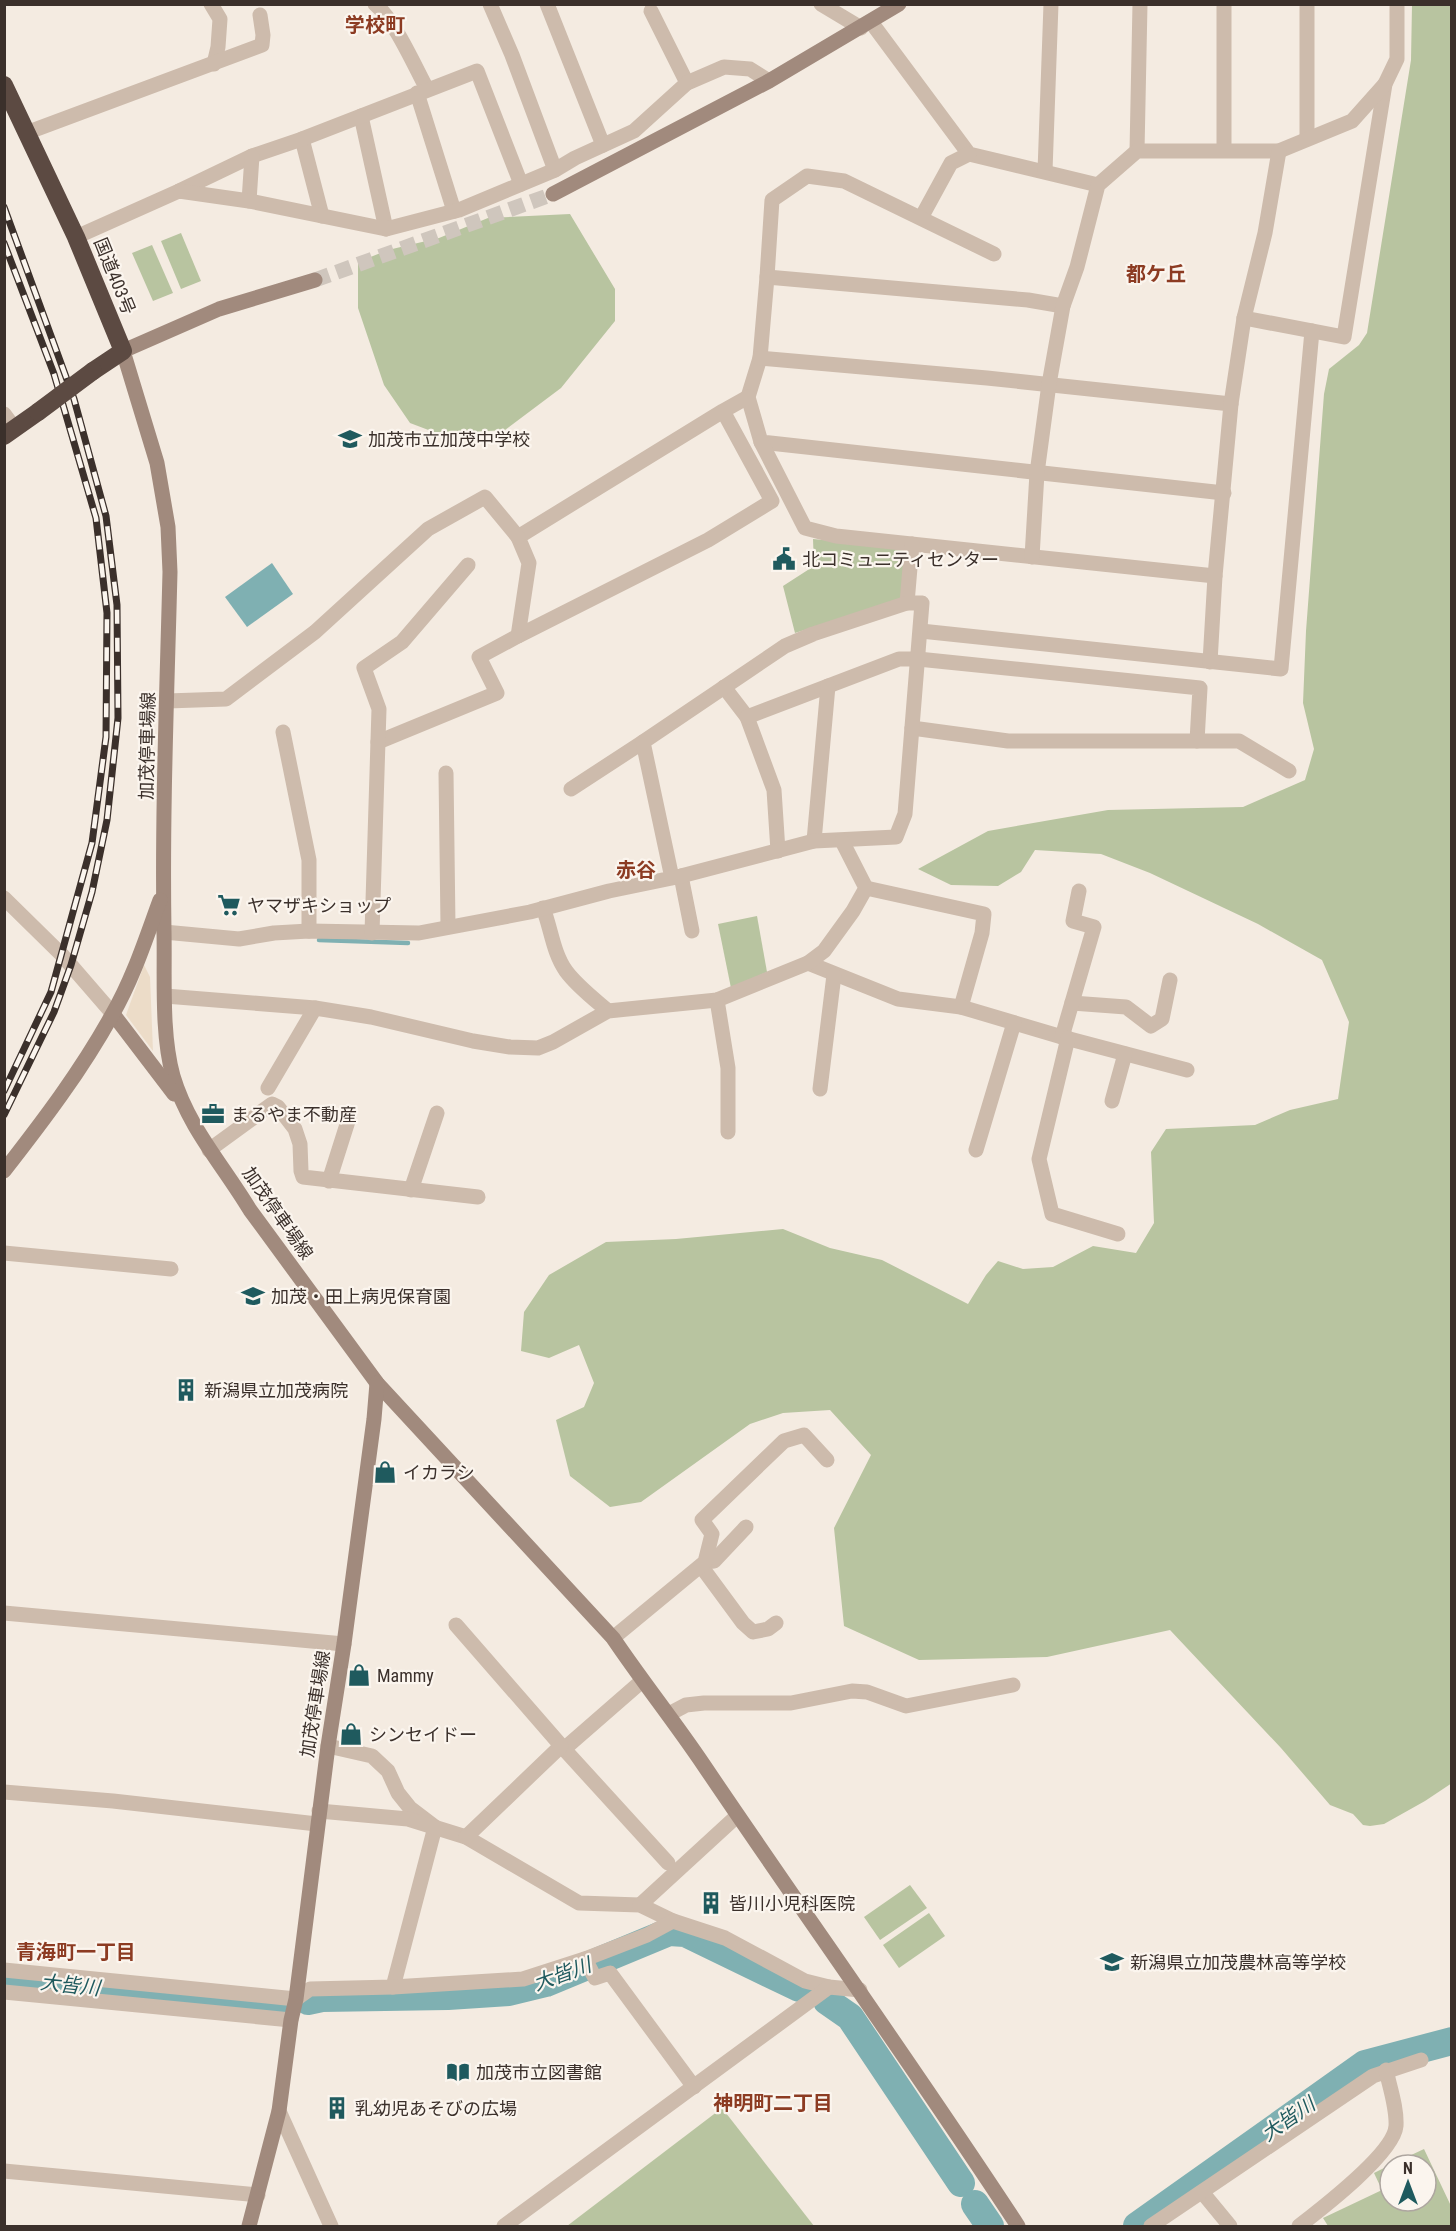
<svg xmlns="http://www.w3.org/2000/svg" width="1456" height="2231" viewBox="0 0 1456 2231" font-family="'Roboto Condensed','Noto Sans JP',sans-serif">
<style>
.green{fill:#b8c4a0}
.plaza{fill:#ecdcc8}
.water{fill:#7fb0b2}
.lines{fill:none;stroke-linecap:round;stroke-linejoin:round}
.stream{stroke:#7fb0b2;stroke-width:4.5}
.river{stroke:#7fb0b2;stroke-width:28}
.secondary-tunnel{stroke:#cfc6bd;stroke-width:15;stroke-dasharray:15 8;stroke-linecap:butt}
.street{stroke:#cdbbac;stroke-width:15}
.secondary{stroke:#a18a7d;stroke-width:15}
.highway{stroke:#5c4a42;stroke-width:18}
.rail-casing{stroke:#3b302b;stroke-width:7}
.rail{stroke:#fbf5ee;stroke-width:4.5;stroke-dasharray:14;stroke-linecap:butt}
.highway-bridge{stroke:#5c4a42;stroke-width:18}
.labels{text-anchor:middle;dominant-baseline:central;stroke-width:4.5;stroke-linejoin:round;paint-order:stroke}
.street-label{font-size:18px;fill:#3b302b;stroke:#fbf5ee}
.poi-label{font-size:18px;fill:#3b302b;stroke:#fbf5ee;text-anchor:start}
.neighbourhood-label{font-size:20px;font-weight:bold;fill:#8c3b22;stroke:#fbf5ee}
.water-label{font-size:20px;font-style:italic;fill:#1f5a5e;stroke:#fbf5ee}
</style>
<rect width="100%" height="100%" fill="#f4ebe1"/>
<g class="green">
<path d="M1412 5H1452V1783L1425 1801 1384 1824 1370 1826 1363 1825 1353 1814 1330 1805 1281 1748 1170 1630 1047 1657 919 1660 844 1626 834 1528 871 1455 830 1410 783 1413 750 1424 641 1502 610 1507 570 1476 556 1420 584 1407 594 1383 579 1345 549 1358 521 1351 524 1312 549 1275 606 1242 676 1239 783 1229 830 1248 882 1260 968 1304 986 1275 998 1261 1023 1269 1053 1267 1093 1246 1136 1253 1154 1223 1151 1152 1166 1129 1255 1125 1290 1110 1338 1099 1349 1022 1322 960 1258 924 1150 873 1101 854 1035 850 1021 872 998 886 951 885 918 869 988 831 1108 810 1243 807 1305 780 1314 749 1303 703 1306 631 1324 394 1329 369 1359 345 1367 333 1411 60Z"/>
<path d="M570 214 615 289V321L561 388 505 430 439 434 410 423 384 385 358 308V262L388 250 439 238 488 218Z"/>
<path d="M181 233 201 281 181 289 161 241Z"/>
<path d="M152 245 173 293 153 301 132 253Z"/>
<path d="M813 539 906 548 903 599 795 633 783 586 814 566Z"/>
<path d="M757 916 767 972 731 988 718 924Z"/>
<path d="M910 1885 927 1908 880 1940 864 1917Z"/>
<path d="M929 1913 945 1936 899 1968 883 1945Z"/>
<path d="M722 2108 814 2226H567Z"/>
<path d="M1424 2149 1451 2206V2226H1328L1323 2218 1382 2190 1374 2173 1390 2165V2201H1426V2165H1390Z"/>
</g>
<path class="plaza" d="M144 965 150 977 153 1051 126 1015Z"/>
<path class="water" d="M272 563 293 594 247 627 225 597Z"/>
<g class="lines">
<path class="stream" d="M319 940 408 943"/>
<g class="river">
<path d="M4 1978 279 2006"/>
<path d="M308 2001 322 1998 448 1996 509 1992 546 1983 669 1932 685 1933 799 1988"/>
<path d="M827 2001 850 2017 961 2183"/>
<path d="M975 2204 990 2226"/>
<path d="M1137 2226 1365 2064 1452 2041"/>
</g>
<path class="secondary-tunnel" d="M315 280 553 194"/>
<g class="street">
<path d="M211 4 220 19 218 47 214 64"/>
<path d="M375 4C394 19 415 67 427 89"/>
<path d="M490 4 512 55 555 170"/>
<path d="M547 4 603 145"/>
<path d="M821 4 861 28"/>
<path d="M1224 4V150"/>
<path d="M651 11 687 83"/>
<path d="M871 22 969 154 1098 185"/>
<path d="M417 93 454 211"/>
<path d="M361 116 386 229"/>
<path d="M26 133 262 45 263 35 260 15"/>
<path d="M302 139 322 216"/>
<path d="M1307 139V4"/>
<path d="M1137 151 1140 4"/>
<path d="M1045 171 1051 4"/>
<path d="M179 191 252 156 302 139 477 71 521 184"/>
<path d="M249 201 252 156"/>
<path d="M921 218 951 163 969 154"/>
<path d="M76 237 179 191 249 201 386 229 459 210 555 170 575 158 634 131 687 83 724 67 750 69 769 81"/>
<path d="M767 277 772 200 807 176 844 181 994 254"/>
<path d="M1063 306 1028 300 767 277 760 358 748 397 761 442 1224 493"/>
<path d="M1244 318 1344 337 1385 84 1397 59V4"/>
<path d="M760 358 987 378 1231 404"/>
<path d="M723 411 772 501 708 540 518 636 529 563 518 537 723 411 748 397"/>
<path d="M4 414 15 429"/>
<path d="M761 442 805 528 836 536 1215 576"/>
<path d="M1032 557 1037 473 1049 384 1063 306 1077 267 1098 185 1137 151H1279L1352 121 1385 84"/>
<path d="M907 603 912 544"/>
<path d="M921 631 1281 669 1312 331"/>
<path d="M1210 662 1215 576 1231 404 1244 318 1265 233 1279 151"/>
<path d="M724 687 747 717 774 790 778 851"/>
<path d="M167 701 226 699 315 632 428 529 485 497 518 537"/>
<path d="M747 717 899 659H918L1200 688 1197 741"/>
<path d="M912 728 1008 741H1239L1289 771"/>
<path d="M283 732 309 860V931"/>
<path d="M378 742 497 693 479 657 518 636"/>
<path d="M446 773 448 926"/>
<path d="M571 789 643 742"/>
<path d="M814 841 828 686"/>
<path d="M681 876 692 931"/>
<path d="M866 888 984 914 982 933 961 1007"/>
<path d="M4 898 62 955 113 1014"/>
<path d="M543 908C551 928 553 953 566 971 577 986 594 999 608 1011"/>
<path d="M164 932 239 939 274 933 309 931 419 933 530 912 609 891 672 878 681 876 814 841 896 837 905 814 922 603H907L813 634 785 646 643 742 672 878"/>
<path d="M372 933 379 709 364 668 402 642 468 565"/>
<path d="M808 963 898 999 961 1007 1062 1037 1187 1070"/>
<path d="M165 996 315 1008 371 1017 473 1041 510 1047 538 1048 553 1042 608 1011 717 1000 808 963 824 951 853 911 866 888 842 841"/>
<path d="M717 1000 728 1068V1132"/>
<path d="M1072 1003 1126 1007 1151 1026 1162 1019 1170 980"/>
<path d="M1062 1037 1094 927 1073 921 1079 891"/>
<path d="M1068 1038 1039 1159 1052 1214 1118 1234"/>
<path d="M268 1088 315 1008"/>
<path d="M820 1089 834 975"/>
<path d="M1112 1101 1125 1054"/>
<path d="M209 1150 272 1104 278 1107 295 1129 300 1144 301 1171 303 1177 478 1197"/>
<path d="M976 1150 1014 1023"/>
<path d="M329 1181 349 1118"/>
<path d="M411 1190 437 1113"/>
<path d="M4 1253 171 1269"/>
<path d="M705 1562 714 1561 746 1527"/>
<path d="M701 1566 743 1623 753 1632 768 1629 776 1623"/>
<path d="M4 1613 344 1644"/>
<path d="M456 1625 564 1749 668 1863"/>
<path d="M613 1638 705 1562 712 1534 702 1520 784 1441 804 1435 827 1460"/>
<path d="M669 1714 686 1705 704 1703H791L852 1691 867 1692 906 1706 1013 1685"/>
<path d="M328 1746 372 1756 388 1771 398 1793 410 1808 435 1827 393 1987"/>
<path d="M564 1749 642 1681"/>
<path d="M4 1792 113 1801 317 1824"/>
<path d="M319 1811 408 1819 466 1837 579 1903 640 1905 673 1921 725 1938 805 1981 829 1987 860 1990"/>
<path d="M466 1837 561 1746"/>
<path d="M640 1905 737 1816"/>
<path d="M585 1959 595 1978 610 1973 694 2087"/>
<path d="M4 1970 296 1999 310 1989 393 1987 523 1979 585 1959 647 1935 673 1921"/>
<path d="M4 1992 291 2020"/>
<path d="M279 2111 331 2226"/>
<path d="M4 2171 258 2195"/>
<path d="M1202 2192 1230 2226"/>
<path d="M504 2226 829 1987"/>
<path d="M1151 2226 1373 2076 1421 2060"/>
<path d="M1299 2226C1321 2209 1394 2153 1396 2126 1397 2108 1390 2088 1386 2070"/>
</g>
<g class="secondary">
<path d="M553 194 769 81 899 4"/>
<path d="M315 280 219 309 123 351 157 463 168 527 170 572C167 692 162 812 164 931 165 976 161 1033 173 1076 188 1127 223 1165 250 1210L377 1383 613 1638C642 1681 674 1721 703 1764 807 1918 916 2070 1018 2226"/>
<path d="M113 1014 174 1094"/>
<path d="M4 1171C43 1121 81 1071 112 1015 133 979 146 938 160 900"/>
<path d="M249 2226 279 2111 291 2020 296 1999 328 1746 344 1644 374 1419 377 1383"/>
</g>
<g class="highway">
<path d="M4 85 76 237 123 351 93 371"/>
<path d="M4 436 38 412"/>
</g>
<g class="rail-casing">
<g id="rail">
<path d="M4 207 74 399 106 516 117 605 118 718 107 820 92 892 71 965 54 1012 4 1115"/>
<path d="M4 243 54 374 96 518 107 613 106 737 92 843 51 992 4 1091"/>
</g>
</g>
<use href="#rail" class="rail"/>
<path class="highway-bridge" d="M38 412 93 371"/>
</g>
<defs>
<g id="school-bare" transform="scale(1.8)"><path d="M0-5L7-2L0 1L-7-2ZM-4 1L0 2.5L4 1V4Q0 6-4 4Z" fill="#1f5a5e" stroke="#fbf5ee" stroke-width="2.5" paint-order="stroke"/></g>
<g id="civic-bare" transform="scale(1.8)"><path d="M-.6-6.5H3V-4.5H.6V-3L4-1V1h2V6H-6V1h2V-1L-.6-3ZM-1.2 2.5V6h2.4V2.5Z" fill="#1f5a5e" stroke="#fbf5ee" stroke-width="2.5" paint-order="stroke"/></g>
<g id="supermarket-bare" transform="scale(1.8)"><path d="M-6-5.5h2.5l.6 2H6L4.5 2H-2.5L-4.4-4H-6ZM-1.5 3.2a1.3 1.3 0 1 0 .1 0ZM3 3.2a1.3 1.3 0 1 0 .1 0Z" fill="#1f5a5e" stroke="#fbf5ee" stroke-width="2.5" paint-order="stroke"/></g>
<g id="office-bare" transform="scale(1.8)"><path d="M-6-3h4V-5.5h4V-3h4V5H-6ZM-1-4.5V-3h2v-1.5ZM-6 0V1H6V0Z" fill="#1f5a5e" stroke="#fbf5ee" stroke-width="2.5" paint-order="stroke"/></g>
<g id="building-bare" transform="scale(1.8)"><path d="M-4-6H4V6H1V3H-1V6H-4ZM-2.5-4.3h1.7v1.8h-1.7ZM.8-4.3h1.7v1.8H.8ZM-2.5-1h1.7V.8h-1.7ZM.8-1h1.7V.8H.8Z" fill="#1f5a5e" stroke="#fbf5ee" stroke-width="2.5" paint-order="stroke"/></g>
<g id="shop-bare" transform="scale(1.8)"><path d="M-5-2.5h2.3a2.7 3.5 0 0 1 5.4 0H5L5.5 6h-11ZM-1.5-2.5h3a1.5 2.3 0 0 0-3 0Z" fill="#1f5a5e" stroke="#fbf5ee" stroke-width="2.5" paint-order="stroke"/></g>
<g id="library-bare" transform="scale(1.8)"><path d="M-6-4Q-3-5.5-.7-3.5V5Q-3 3-6 4ZM6-4Q3-5.5 .7-3.5V5Q3 3 6 4Z" fill="#1f5a5e" stroke="#fbf5ee" stroke-width="2.5" paint-order="stroke"/></g>
</defs>
<g fill-rule="evenodd">
<use href="#school-bare" x="350" y="439"/>
<use href="#civic-bare" x="784" y="559"/>
<use href="#supermarket-bare" x="229" y="905"/>
<use href="#office-bare" x="213" y="1114"/>
<use href="#school-bare" x="253" y="1296"/>
<use href="#building-bare" x="186" y="1390"/>
<use href="#shop-bare" x="385" y="1472"/>
<use href="#shop-bare" x="359" y="1675"/>
<use href="#shop-bare" x="351" y="1734"/>
<use href="#building-bare" x="711" y="1903"/>
<use href="#school-bare" x="1112" y="1962"/>
<use href="#library-bare" x="458" y="2072"/>
<use href="#building-bare" x="337" y="2108"/>
</g>
<g class="labels">
<g class="street-label">
<text transform="translate(115 276) rotate(68)">国道403号</text>
<text transform="translate(147 746) rotate(-89)">加茂停車場線</text>
<text transform="translate(278 1213) rotate(55)">加茂停車場線</text>
<text transform="translate(315 1704) rotate(-81)">加茂停車場線</text>
</g>
<g class="poi-label">
<text x="368" y="439">加茂市立加茂中学校</text>
<text x="802" y="559">北コミュニティセンター</text>
<text x="247" y="905">ヤマザキショップ</text>
<text x="231" y="1114">まるやま不動産</text>
<text x="271" y="1296">加茂・田上病児保育園</text>
<text x="204" y="1390">新潟県立加茂病院</text>
<text x="403" y="1472">イカラシ</text>
<text x="377" y="1675">Mammy</text>
<text x="369" y="1734">シンセイドー</text>
<text x="729" y="1903">皆川小児科医院</text>
<text x="1130" y="1962">新潟県立加茂農林高等学校</text>
<text x="476" y="2072">加茂市立図書館</text>
<text x="355" y="2108">乳幼児あそびの広場</text>
</g>
<g class="neighbourhood-label">
<text x="375" y="25">学校町</text>
<text x="1156" y="274">都ケ丘</text>
<text x="636" y="870">赤谷</text>
<text x="76" y="1952">青海町一丁目</text>
<text x="773" y="2103">神明町二丁目</text>
</g>
<g class="water-label">
<text transform="translate(562 1974) rotate(-20)">大皆川</text>
<text transform="translate(70 1985) rotate(6)">大皆川</text>
<text transform="translate(1288 2119) rotate(-35)">大皆川</text>
</g>
</g>
<rect width="1456" height="2231" fill="none" stroke="#3b302b" stroke-width="12"/>
<g transform="translate(1408 2183)"><circle r="28" fill="#fbf5ee" stroke="#aea6a0" stroke-width="1.5"/>
<path d="M0-4.5L10 22L0 15L-10 22Z" fill="#1f5a5e"/>
<text y="-9" font-size="16" font-weight="bold" text-anchor="middle" fill="#3b302b">N</text>
</g>
</svg>
